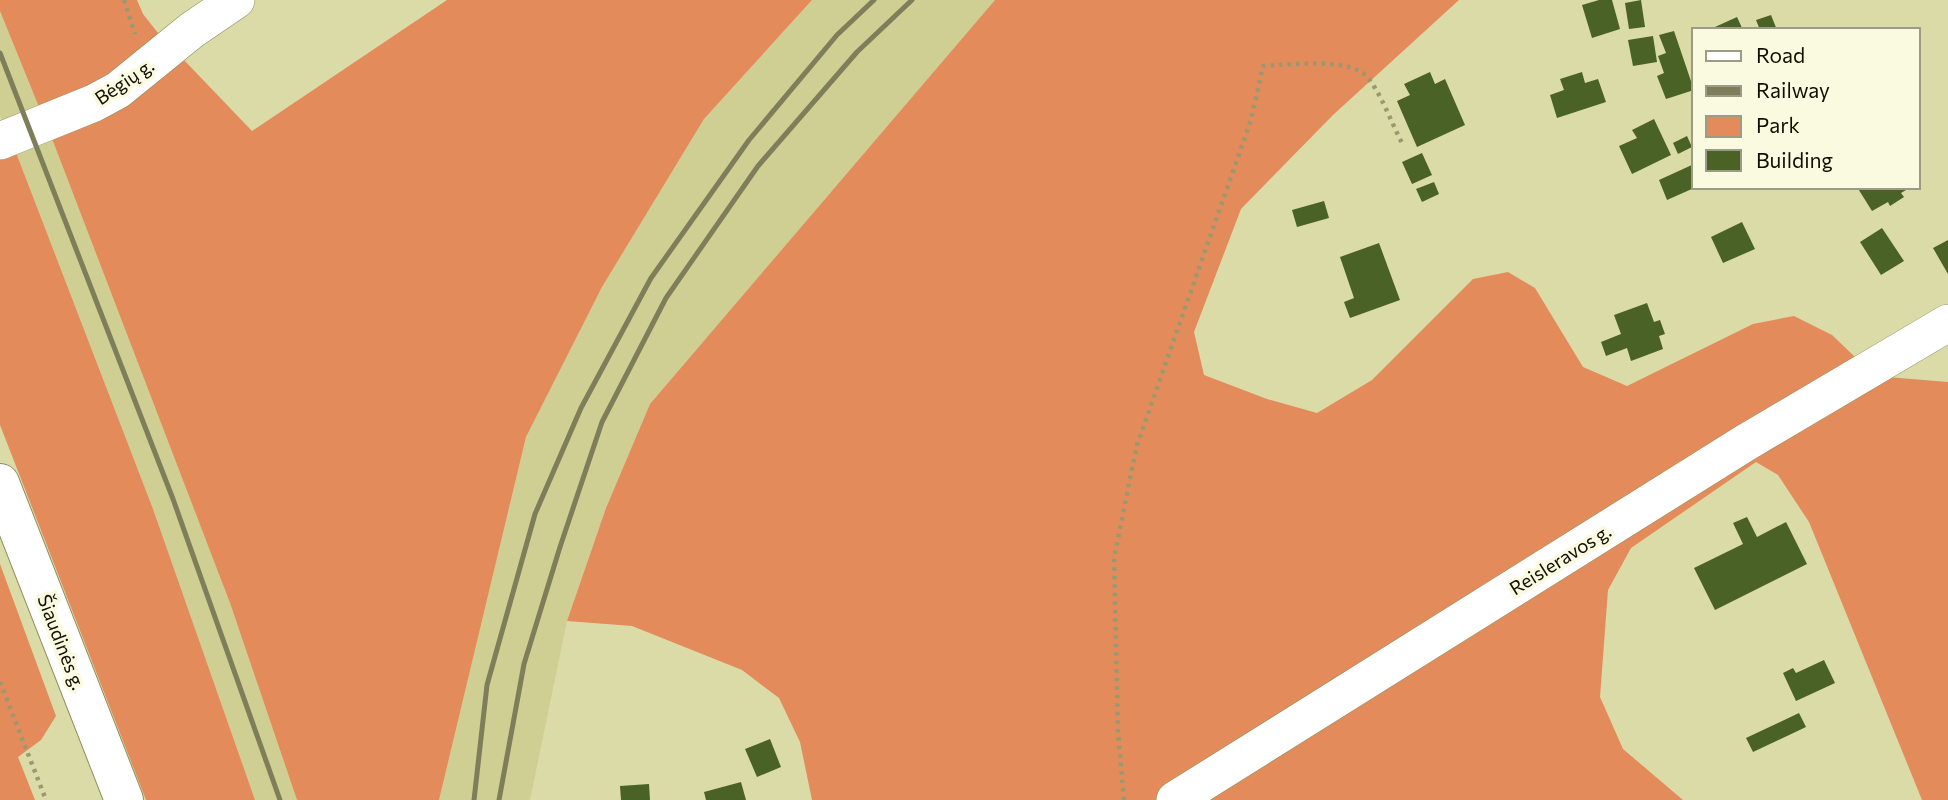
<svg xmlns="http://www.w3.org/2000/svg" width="1948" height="800" viewBox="0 0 1948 800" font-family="Commissioner,sans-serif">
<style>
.built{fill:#cfcf93}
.green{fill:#e48b5c}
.building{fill:#4a6225}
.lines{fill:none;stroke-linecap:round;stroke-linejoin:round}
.minor-casing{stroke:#8e8e5d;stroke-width:38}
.major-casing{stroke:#8e8e5d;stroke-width:40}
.path{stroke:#999971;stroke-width:4.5;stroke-dasharray:3.5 5;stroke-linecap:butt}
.minor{stroke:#fff;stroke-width:37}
.major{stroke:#fff;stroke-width:38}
.rail{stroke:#7e7e5b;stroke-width:5}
.labels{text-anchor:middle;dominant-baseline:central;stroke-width:7;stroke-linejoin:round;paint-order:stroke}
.street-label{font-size:19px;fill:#100f00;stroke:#fafae0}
</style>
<rect width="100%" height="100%" fill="#dbdba7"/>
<g class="built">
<path d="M812 0H995L650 404 606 508 567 621 530 800H439L526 437 602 287 704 119Z"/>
<path d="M0 11 41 112 5 128 0 115Z"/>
<path d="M51 136 230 603 297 800H255L153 509 15 150Z"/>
</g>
<g class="green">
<path d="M0 0H137L143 14 162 38 151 54 41 112 0 11Z"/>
<path d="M447 0H812L704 119 602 287 526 437 439 800H297L230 603 51 136 183 59 252 131Z"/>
<path d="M995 0H1459L1333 115 1241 209 1194 332 1204 375 1267 399 1317 413 1372 380 1473 279 1508 272 1535 288 1583 367 1627 386 1753 324 1794 316 1832 335 1875 376 1948 382V800H1922L1809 522 1778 475 1756 462 1631 548 1608 590 1600 697 1623 749 1683 800H812L800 742 779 698 742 670 632 626 567 621 606 508 650 404Z"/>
<path d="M15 150 153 509 255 800H146L0 425V155Z"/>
<path d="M0 564 56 716 41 740 18 757 35 800H0Z"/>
</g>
<g class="building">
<path d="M1599 0H1612L1620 29 1592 38 1582 5Z"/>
<path d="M1641 0 1645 27 1629 29 1625 3Z"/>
<path d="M1771 15 1777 30H1760L1756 20Z"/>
<path d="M1737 17 1743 30H1717L1715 27Z"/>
<path d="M1674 31 1694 90 1666 99 1657 76 1664 73 1658 56 1666 53 1659 35Z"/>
<path d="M1653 36 1657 62 1633 66 1628 40Z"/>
<path d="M1430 72 1435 84 1445 79 1465 125 1417 147 1397 101 1410 95 1404 84Z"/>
<path d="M1582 72 1585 83 1598 79 1606 102 1557 118 1550 95 1564 90 1560 79Z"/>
<path d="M1654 119 1671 155 1632 174 1619 146 1637 138 1632 130Z"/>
<path d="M1687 136 1692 147 1678 154 1673 143Z"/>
<path d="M1422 153 1432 175 1412 184 1402 162Z"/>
<path d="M1694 164V188L1667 200 1659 180Z"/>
<path d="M1434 182 1439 194 1422 202 1416 189Z"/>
<path d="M1857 187H1911L1901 193 1904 197 1890 206 1888 202 1872 211Z"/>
<path d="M1324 201 1329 218 1297 227 1292 210Z"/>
<path d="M1742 222 1755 249 1723 263 1711 237Z"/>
<path d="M1882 228 1904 261 1881 275 1860 242Z"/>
<path d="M1948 240V274L1933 248Z"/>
<path d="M1379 243 1400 300 1350 318 1344 302 1354 298 1340 257Z"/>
<path d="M1647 303 1654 322 1660 320 1665 334 1659 336 1663 349 1631 361 1627 348 1606 356 1601 342 1621 334 1614 315Z"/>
<path d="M1747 517 1757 537 1786 522 1807 564 1715 610 1694 568 1743 544 1733 523Z"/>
<path d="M1824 660 1835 683 1796 701 1783 673 1793 668 1796 673Z"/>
<path d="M1799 713 1806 727 1753 752 1746 738Z"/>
<path d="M770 739 781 767 757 777 745 749Z"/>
<path d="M741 782 746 800H706L704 792Z"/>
<path d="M649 784 650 800H621L620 786Z"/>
</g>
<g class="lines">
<g class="minor-casing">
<g id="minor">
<path d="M0 141 94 103 118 90 192 30 236 0"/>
<path d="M1175 800 1745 443 1948 323"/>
</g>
</g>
<g class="major-casing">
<path id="major" d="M0 483 124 800"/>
</g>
<g class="path">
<path d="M124 0 135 34"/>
<path d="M0 682 46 800"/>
<path d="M1124 800 1118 732 1114 558 1137 445 1251 120 1263 66C1289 65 1353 56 1369 79 1383 98 1391 122 1402 143"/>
</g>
<use href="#minor" class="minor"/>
<use href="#major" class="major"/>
<g class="rail">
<path d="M0 53 173 499 280 800"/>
<path d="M474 800 487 685 535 514 581 408 651 278 749 140 837 35 874 0"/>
<path d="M499 800 524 664 560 547 602 422 666 298 758 166 857 52 912 0"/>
</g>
</g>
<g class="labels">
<g class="street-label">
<text transform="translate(124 81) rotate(-34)">Bėgių g.</text>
<text transform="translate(1560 559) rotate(-32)">Reisleravos g.</text>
<text transform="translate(62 642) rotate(69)">Šiaudinės g.</text>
</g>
</g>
<rect x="1692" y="28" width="228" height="161" fill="#fafae0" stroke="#9c9c86" stroke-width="2"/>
<rect x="1706" y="51" width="35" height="10" fill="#ffffff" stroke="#9c9c86" stroke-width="2"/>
<text x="1756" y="63" font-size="21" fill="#100f00">Road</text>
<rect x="1706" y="86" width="35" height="10" fill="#7e7e5b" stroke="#9c9c86" stroke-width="2"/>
<text x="1756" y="98" font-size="21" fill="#100f00">Railway</text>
<rect x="1706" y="116" width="35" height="21" fill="#e48b5c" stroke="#9c9c86" stroke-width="2"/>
<text x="1756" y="133" font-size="21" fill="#100f00">Park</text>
<rect x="1706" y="150" width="35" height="21" fill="#4a6225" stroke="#9c9c86" stroke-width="2"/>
<text x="1756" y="168" font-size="21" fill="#100f00">Building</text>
</svg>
